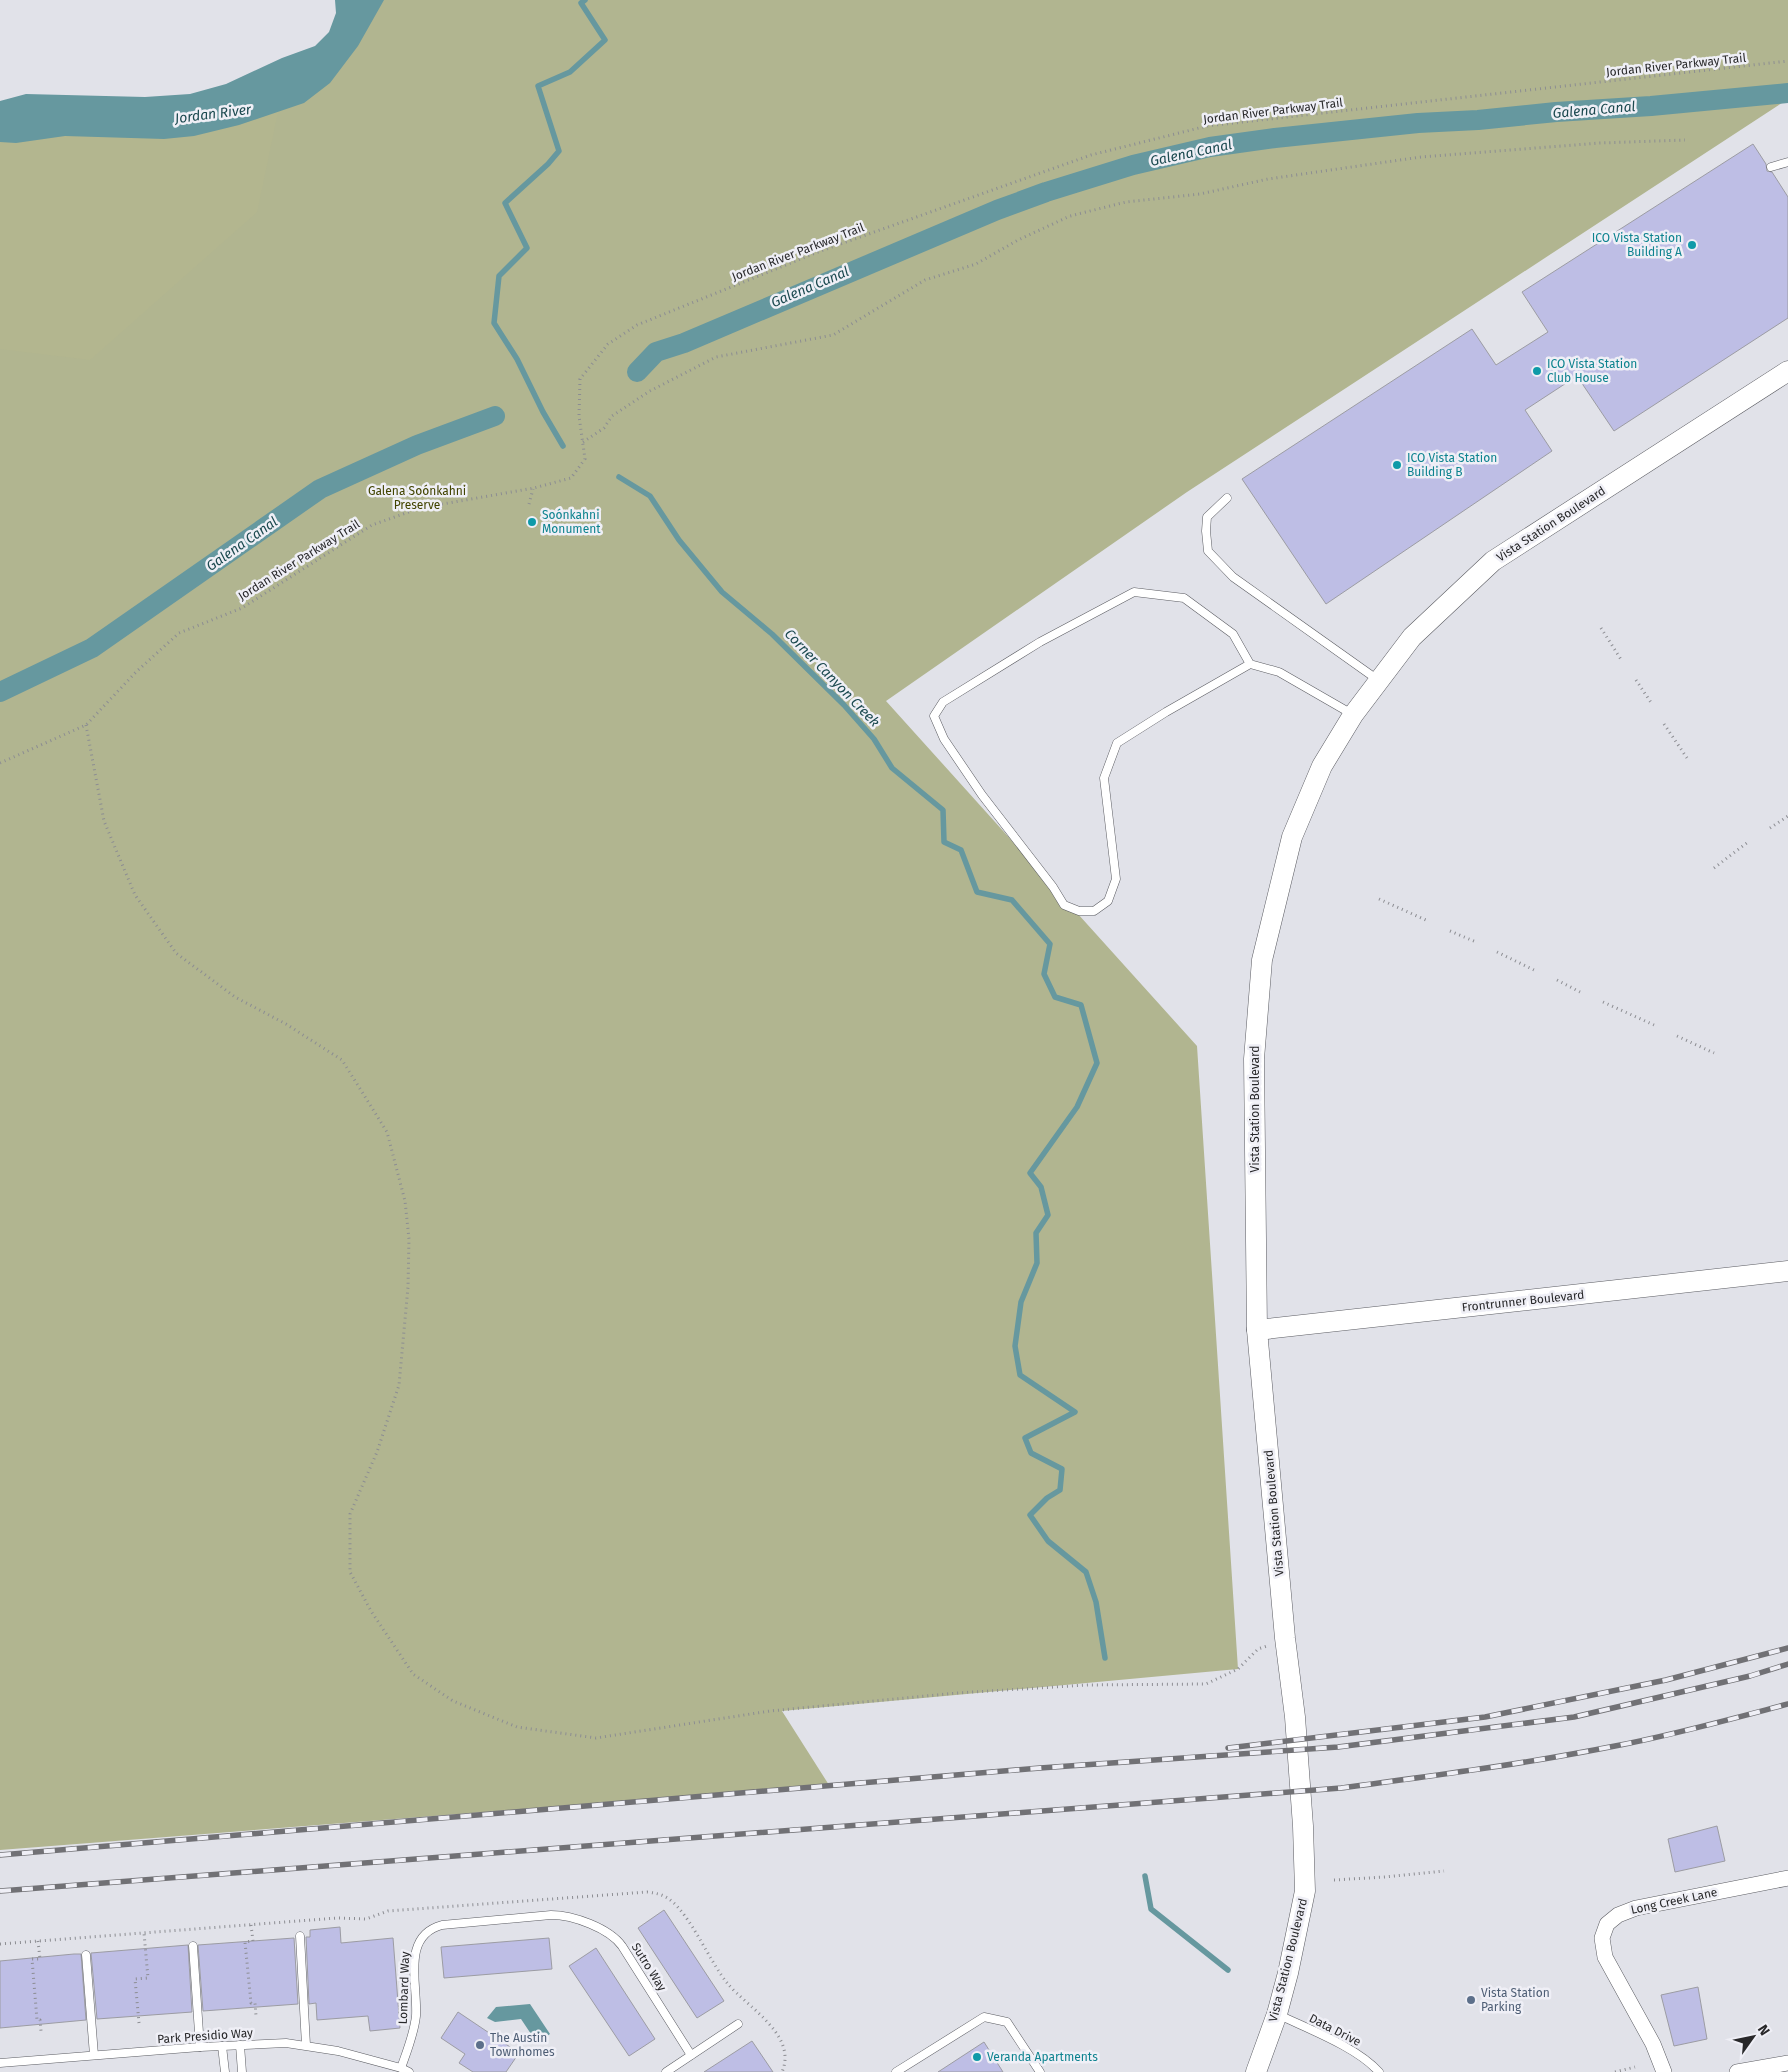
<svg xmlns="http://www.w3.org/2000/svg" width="1788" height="2072" viewBox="0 0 1788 2072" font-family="'Fira Sans',sans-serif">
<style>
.green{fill:#b1b590}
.forest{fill:#b3b68f}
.water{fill:#66989f}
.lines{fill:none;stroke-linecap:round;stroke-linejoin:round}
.stream{stroke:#66989f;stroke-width:5.5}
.canal{stroke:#66989f;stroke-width:20}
.building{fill:#bebee5;stroke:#9c9ca3}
.lane-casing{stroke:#5b5c62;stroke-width:9}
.street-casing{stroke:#5b5c62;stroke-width:16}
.secondary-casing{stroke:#5b5c62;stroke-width:21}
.path{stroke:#8c8d92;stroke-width:3;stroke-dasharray:1 4;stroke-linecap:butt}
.lane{stroke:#fff;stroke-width:8}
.street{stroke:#fff;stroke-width:15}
.secondary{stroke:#fff;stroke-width:20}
.rail-casing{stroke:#717175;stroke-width:5.5}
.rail{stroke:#efeff6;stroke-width:4;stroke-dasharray:11;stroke-linecap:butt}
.culture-dot{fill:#0f9aa8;stroke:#efeff6;stroke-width:2}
.service-dot{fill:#5c6f8a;stroke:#efeff6;stroke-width:2}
.labels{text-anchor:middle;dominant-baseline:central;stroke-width:5;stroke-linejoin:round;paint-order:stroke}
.street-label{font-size:12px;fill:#28282a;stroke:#efeff6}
.culture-label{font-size:12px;fill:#0d838f;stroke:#efeff6;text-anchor:start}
.park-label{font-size:12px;fill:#424400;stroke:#efeff6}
.service-label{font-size:12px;fill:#4e5e75;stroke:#efeff6;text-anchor:start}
.water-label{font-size:14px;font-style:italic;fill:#1b494f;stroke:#efeff6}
</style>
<rect width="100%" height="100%" fill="#e1e2e9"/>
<path class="green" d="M376 0H1788V99L1187 492 886 701 1197 1046 1238 1669 782 1711 829 1785 0 1850V126L268 109Z"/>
<path class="forest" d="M278 112 257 212 90 360 0 349V142L16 143 65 136 121 137 239 125Z"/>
<g class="water">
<path d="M335 0H384L358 46 330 83 304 103 239 125 194 136 164 139 65 136 16 143 0 142V101L26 94 145 97 190 94 226 84 282 58 315 46 329 32 336 13Z"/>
<path d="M530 2004 550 2034 537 2043 521 2019 495 2022 487 2018 496 2007Z"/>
</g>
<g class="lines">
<g class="stream">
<path d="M563 446 543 412 517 359 494 323 499 276 527 248 505 203 548 164 559 151 538 86 570 72 605 40 581 3 585 0"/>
<path d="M619 477 650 496 679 540 722 592 772 634 844 705 874 739 892 768 943 810 944 842 961 850 977 892 1012 900 1050 944 1044 974 1055 997 1081 1005 1097 1063 1077 1107 1030 1173 1041 1187 1048 1215 1036 1233 1037 1263 1021 1302 1015 1346 1020 1375 1075 1412 1025 1438 1031 1453 1062 1469 1060 1490 1047 1498 1030 1515 1048 1541 1086 1572 1096 1602 1105 1658"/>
<path d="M1145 1876 1151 1909 1228 1970"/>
</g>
<g class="canal">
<path d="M637 372 656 352 684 343 997 210 1046 192 1133 165 1210 147 1275 138 1418 123 1478 120 1556 112 1651 106 1788 93"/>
<path d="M0 692 92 648 320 489 417 445 495 416"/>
</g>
</g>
<g class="building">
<path d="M1753 144 1766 164 1767 171 1772 172 1788 197V318L1614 431 1577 376 1525 410 1552 451 1326 604 1242 479 1472 329 1496 365 1548 332 1522 292Z"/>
<path d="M1717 1826 1725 1861 1675 1872 1668 1839Z"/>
<path d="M664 1910 724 2001 697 2018 638 1928Z"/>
<path d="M340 1927 341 1943 393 1938 400 2028 370 2031 368 2016 317 2020 316 2003 309 2004 306 1937H310V1930Z"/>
<path d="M294 1938 298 2004 203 2011 198 1945Z"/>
<path d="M549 1938 552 1969 444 1978 441 1947Z"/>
<path d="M188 1945 192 2012 97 2019 91 1953Z"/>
<path d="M596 1948 655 2039 629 2056 569 1966Z"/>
<path d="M74 1954H81L86 2020 0 2028V1961Z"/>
<path d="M1698 1987 1707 2039 1674 2046 1661 1995Z"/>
<path d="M458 2012 519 2053 506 2072H473L459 2063 465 2054 441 2038Z"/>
<path d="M752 2041 773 2072H704L735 2052Z"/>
<path d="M984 2042 1003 2072H938Z"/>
</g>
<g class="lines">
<g class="lane-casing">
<g id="lane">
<path d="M1771 167 1788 162"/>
<path d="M1227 498 1207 517 1206 531 1208 551 1233 577 1378 680"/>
<path d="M1250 664 1166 712 1117 743 1104 778 1116 879 1108 901 1094 911H1079L1064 905 1053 887 982 795 944 739 934 716 943 702 1040 642 1134 592 1184 598 1233 634 1250 664 1279 672 1352 714"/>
<path d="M300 1936 306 2045"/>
<path d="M193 1946 200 2047"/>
<path d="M86 1955 94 2055"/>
<path d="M1277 2014C1308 2029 1357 2047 1379 2072"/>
<path d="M240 2045 242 2072"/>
<path d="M222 2046 225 2072"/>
<path d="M0 2063 200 2047 286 2043 338 2051 401 2068 409 2072"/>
<path d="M401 2068C407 2051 414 2034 416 2016 418 1984 401 1936 442 1925L551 1915C573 1915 609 1928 622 1946L691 2055"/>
<path d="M666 2072 738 2024"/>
<path d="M896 2072 984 2017 1007 2022 1040 2072"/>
</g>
</g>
<g class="street-casing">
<g id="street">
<path d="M1664 2072 1653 2044 1605 1957 1602 1938 1607 1924 1618 1915 1636 1908 1788 1878"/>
<path d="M1737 2072 1788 2063"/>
</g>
</g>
<g class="secondary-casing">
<g id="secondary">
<path d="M1257 1330 1788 1271"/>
<path d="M1256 2072 1277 2014 1288 1973 1305 1891 1303 1826 1295 1717 1285 1638 1257 1330 1254 1059 1262 960 1292 837 1322 766 1353 715 1412 637 1493 561 1788 371"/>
</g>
</g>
<g class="path">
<path d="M583 442 604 428 612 416 650 391 716 357 833 335 925 280 976 264 1018 240 1070 216 1126 202 1200 194 1268 179 1421 157 1600 143 1685 140"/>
<path d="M529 504 533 489"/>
<path d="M1601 628 1622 661"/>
<path d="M1636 680 1652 704"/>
<path d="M1664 724 1687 758"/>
<path d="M86 725 104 821 135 895 176 953 235 997 286 1024 342 1060 387 1132 405 1201 409 1239 408 1287 399 1385 377 1452 350 1514V1572L371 1611 413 1674 453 1701 517 1727 596 1738 770 1711 957 1693 1087 1685 1206 1684 1238 1669 1258 1649 1267 1646"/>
<path d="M0 763 86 725 136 672 179 633 242 608 372 525 420 508 534 488 571 478 585 459 579 416 580 379 608 344 637 325 818 252 1091 155 1207 126 1788 61"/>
<path d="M1770 828 1788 816"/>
<path d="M1714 868 1748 842"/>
<path d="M1379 899 1428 921"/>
<path d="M1450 931 1476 942"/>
<path d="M1497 952 1534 970"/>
<path d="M1557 980 1580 992"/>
<path d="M1603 1002 1654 1025"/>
<path d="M1677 1036 1714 1053"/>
<path d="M1334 1880 1385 1877 1444 1871"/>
<path d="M251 1925 253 1941 245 1942 251 2003H255L256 2016"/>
<path d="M38 1941 40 1959H32L37 2020H40L41 2031"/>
<path d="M0 1944 337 1918 366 1919 388 1911 647 1892C655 1893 662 1894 669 1899 691 1915 709 1961 728 1984 747 2007 798 2035 782 2072"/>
<path d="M139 2023 135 1979 148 1978 144 1933"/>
<path d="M1615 2072 1635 2067"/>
</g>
<use href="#lane" class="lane"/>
<use href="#street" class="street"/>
<use href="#secondary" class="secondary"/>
<g class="rail-casing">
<g id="rail">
<path d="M1228 1748 1485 1717 1666 1680 1788 1648"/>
<path d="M0 1855 1040 1768 1338 1747 1574 1717 1750 1676 1788 1664"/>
<path d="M0 1891 1341 1788C1432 1776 1524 1764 1615 1746 1673 1735 1731 1719 1788 1704"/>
</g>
</g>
<use href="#rail" class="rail"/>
</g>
<g class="culture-dot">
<circle cx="1692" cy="245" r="5"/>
<circle cx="1537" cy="371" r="5"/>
<circle cx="1397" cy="465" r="5"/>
<circle cx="532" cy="522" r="5"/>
<circle cx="977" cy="2057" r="5"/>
</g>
<g class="service-dot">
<circle cx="1471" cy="2000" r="5"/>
<circle cx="480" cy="2045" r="5"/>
</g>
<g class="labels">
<g class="street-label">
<text transform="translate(1676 65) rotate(-6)">Jordan River Parkway Trail</text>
<text transform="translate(1273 111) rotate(-7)">Jordan River Parkway Trail</text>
<text transform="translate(798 252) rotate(-21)">Jordan River Parkway Trail</text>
<text transform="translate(1551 524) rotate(-33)">Vista Station Boulevard</text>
<text transform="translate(299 560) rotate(-32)">Jordan River Parkway Trail</text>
<text transform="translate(1255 1109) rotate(-90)">Vista Station Boulevard</text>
<text transform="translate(1523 1301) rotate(-6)">Frontrunner Boulevard</text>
<text transform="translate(1274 1513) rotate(-95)">Vista Station Boulevard</text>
<text transform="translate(1674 1901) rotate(-12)">Long Creek Lane</text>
<text transform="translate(1288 1960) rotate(-76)">Vista Station Boulevard</text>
<text transform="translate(649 1967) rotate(58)">Sutro Way</text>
<text transform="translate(404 1988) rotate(-88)">Lombard Way</text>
<text transform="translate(1335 2030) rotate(27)">Data Drive</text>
<text transform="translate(205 2036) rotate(-4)">Park Presidio Way</text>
</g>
<g class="culture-label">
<text x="1682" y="238" text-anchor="end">ICO Vista Station<tspan x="1682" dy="14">Building A</tspan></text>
<text x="1547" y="364">ICO Vista Station<tspan x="1547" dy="14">Club House</tspan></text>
<text x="1407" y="458">ICO Vista Station<tspan x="1407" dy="14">Building B</tspan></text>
<text x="542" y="515">Soónkahni<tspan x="542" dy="14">Monument</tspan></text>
<text x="987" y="2057">Veranda Apartments</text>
</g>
<g class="park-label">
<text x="417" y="491">Galena Soónkahni<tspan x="417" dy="14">Preserve</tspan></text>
</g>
<g class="service-label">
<text x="1481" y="1993">Vista Station<tspan x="1481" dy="14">Parking</tspan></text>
<text x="490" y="2038">The Austin<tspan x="490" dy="14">Townhomes</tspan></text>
</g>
<g class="water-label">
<text transform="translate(1594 110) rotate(-5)">Galena Canal</text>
<text transform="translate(213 114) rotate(-7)">Jordan River</text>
<text transform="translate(1191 153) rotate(-12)">Galena Canal</text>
<text transform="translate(810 287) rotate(-23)">Galena Canal</text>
<text transform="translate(242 544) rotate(-35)">Galena Canal</text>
<text transform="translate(832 678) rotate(46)">Corner Canyon Creek</text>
</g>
</g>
<g transform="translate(1753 2037) rotate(57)" stroke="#efeff6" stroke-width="4" paint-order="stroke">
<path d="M0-4L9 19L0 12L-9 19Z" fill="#28282a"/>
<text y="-8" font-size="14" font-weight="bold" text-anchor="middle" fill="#28282a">N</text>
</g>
</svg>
